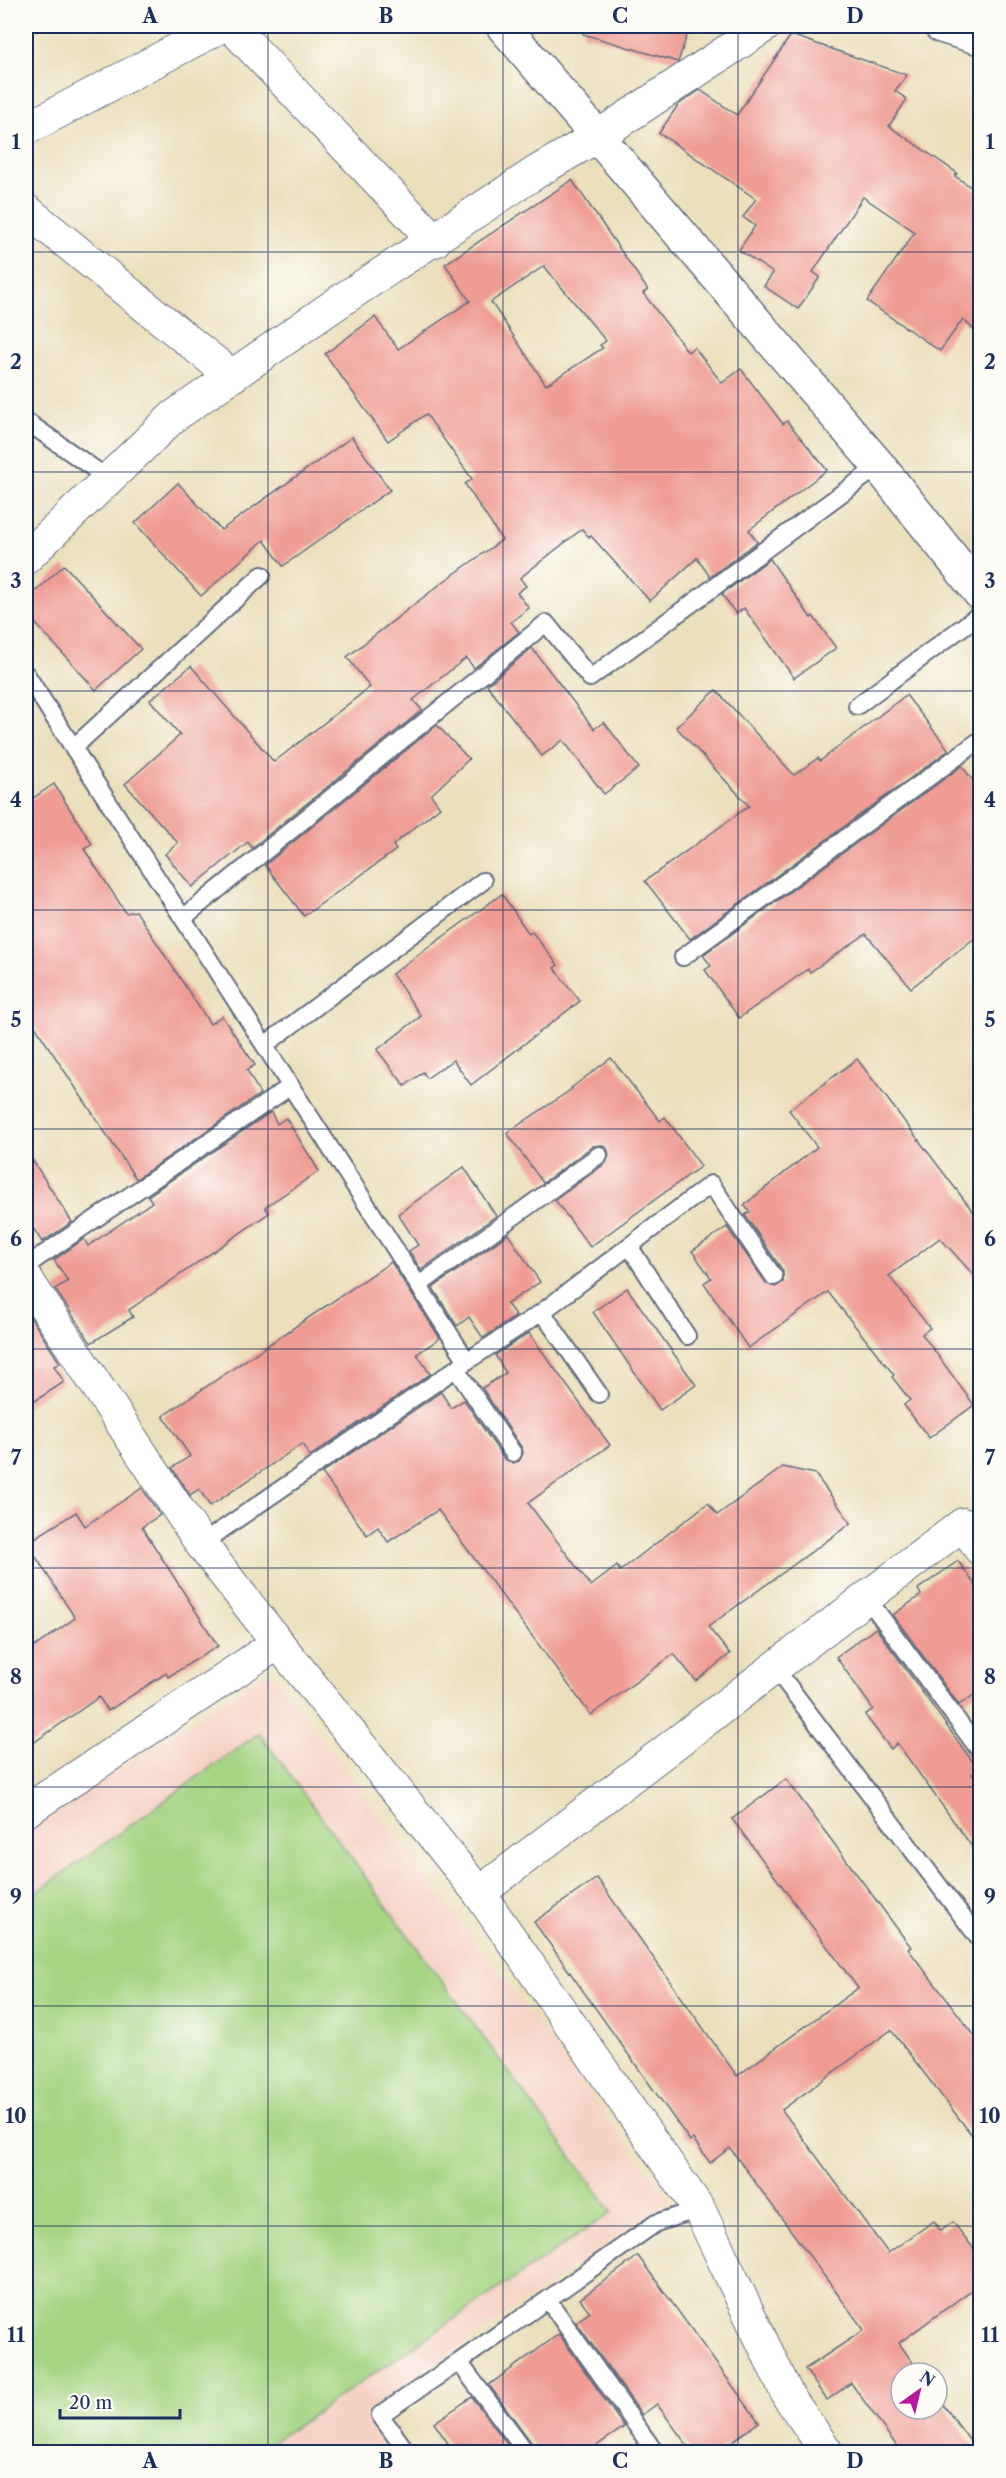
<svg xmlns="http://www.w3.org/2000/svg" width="1006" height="2478" viewBox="0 0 1006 2478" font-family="'Libre Caslon Text',serif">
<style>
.built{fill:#f6d1c5}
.green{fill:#a5d482;stroke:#608270;stroke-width:1.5}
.building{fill:#ef9c94;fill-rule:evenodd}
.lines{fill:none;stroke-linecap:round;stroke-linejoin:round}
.service-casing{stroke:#646d7f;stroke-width:20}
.minor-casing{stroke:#646d7f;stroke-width:34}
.tertiary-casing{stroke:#646d7f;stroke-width:36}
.service{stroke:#fff;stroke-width:16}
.minor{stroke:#fff;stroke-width:32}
.tertiary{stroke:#fff;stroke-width:33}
.grid{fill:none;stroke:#1b2f5e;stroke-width:1.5;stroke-opacity:0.55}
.neatline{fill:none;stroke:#1b2f5e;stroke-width:2}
.grid-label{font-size:20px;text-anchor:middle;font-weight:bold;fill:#1b2f5e}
</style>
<rect width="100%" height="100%" fill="#fdfcf7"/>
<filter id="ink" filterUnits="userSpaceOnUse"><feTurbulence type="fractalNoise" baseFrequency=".0167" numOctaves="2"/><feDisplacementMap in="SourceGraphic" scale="12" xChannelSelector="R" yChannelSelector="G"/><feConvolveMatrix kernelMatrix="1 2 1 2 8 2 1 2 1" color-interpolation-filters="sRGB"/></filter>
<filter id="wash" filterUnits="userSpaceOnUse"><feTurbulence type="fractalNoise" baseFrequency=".008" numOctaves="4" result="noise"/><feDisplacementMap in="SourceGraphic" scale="24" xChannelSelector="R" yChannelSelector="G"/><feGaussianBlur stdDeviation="1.35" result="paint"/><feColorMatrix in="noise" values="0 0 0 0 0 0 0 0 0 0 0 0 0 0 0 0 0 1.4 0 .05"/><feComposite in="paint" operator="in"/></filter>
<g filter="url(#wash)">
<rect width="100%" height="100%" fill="#ebdfbc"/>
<path class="built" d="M265 1673 276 1678 670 2200 365 2413 393 2452H26V1832Z"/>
<path class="green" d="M259 1733 612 2212 258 2452H26V1900Z"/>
<g id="blocks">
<g class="building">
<path d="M584 26H690L678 62 583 34Z"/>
<path d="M791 35 907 75 895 91 907 99 889 126 957 173 955 176 981 194V337L963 319 940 351 867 301 915 232 863 197 813 272 820 277 798 309 764 286 773 273 739 250 755 226 743 217 756 199 659 133 678 105 700 90 737 115Z"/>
<path d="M572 180 648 290 643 293 688 352 694 347 722 383 741 369 783 424 787 421 827 470 749 530 757 542 710 577 697 558 650 601 591 536 589 537 582 529 520 578 526 586 517 593 529 608 511 622 519 632 474 668 466 658 413 700 422 710 252 848 248 842 192 887 165 854 178 843 125 784 180 735 150 700 191 666 274 762 370 687 347 657 443 582 502 540 465 484 472 479 426 414 388 441 325 354 375 317 398 349 470 301 445 264ZM544 266 606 341 600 345 603 348 546 385 491 302Z"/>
<path d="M352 437 390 490 283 566 264 540 201 596 135 523 178 483 221 530Z"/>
<path d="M770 559 811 618 813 616 836 648 794 678 744 608 736 614 722 594Z"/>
<path d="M64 565 141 649 96 690 26 613V600Z"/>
<path d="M532 648 594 729 604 722 639 768 604 794 563 740 542 756 487 685Z"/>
<path d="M716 690 794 775 818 758 820 761 906 695 949 750 690 939 645 881 749 806 676 727Z"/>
<path d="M437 725 469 759 431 795 440 807 393 845 396 850 304 916 265 865Z"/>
<path d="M962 766 981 791V933L911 988 866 934 810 972 808 969 739 1018 705 970 711 966 703 955Z"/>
<path d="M54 784 92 844 84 849 126 913 136 911 210 1024 222 1016 255 1065 247 1070 260 1094 136 1179 26 1013V803Z"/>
<path d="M502 894 529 934 532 932 558 965 554 968 580 1001 471 1085 453 1060 427 1078 423 1072 405 1086 377 1050 421 1016 392 974Z"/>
<path d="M611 1058 660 1121 665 1117 701 1166 590 1247 555 1200 606 1163 609 1155 607 1148 603 1145 593 1146 543 1183 507 1133 572 1089 571 1088Z"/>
<path d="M857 1059 981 1222V1283L940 1238 889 1276 930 1328 922 1334 974 1405 929 1438 904 1405 910 1400 892 1377 894 1375 828 1292 748 1348 704 1283 711 1278 692 1251 727 1227 766 1283 775 1287 783 1282V1271L745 1215 750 1212 744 1205 817 1147 789 1110Z"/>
<path d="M271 1112 277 1124 286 1118 319 1171 265 1207 269 1213 129 1310 133 1317 91 1343 55 1289 68 1281 54 1260 84 1239 88 1246 152 1202 148 1196Z"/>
<path d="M26 1150 72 1222 42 1242 26 1217Z"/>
<path d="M464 1167 496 1216 421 1270 409 1251 418 1245 398 1214Z"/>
<path d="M508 1234 540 1282 507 1304 516 1316 483 1338 469 1317 457 1326 433 1288Z"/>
<path d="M391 1262 440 1338 417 1354 430 1374 310 1456 302 1444 210 1506 199 1489 190 1495 172 1468 190 1456 163 1416Z"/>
<path d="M627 1288 696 1385 660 1410 593 1312Z"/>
<path d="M26 1310 60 1363 54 1366 64 1382 26 1407Z"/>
<path d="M529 1333 610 1445 528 1503 591 1586 617 1566 620 1571 708 1503 717 1515 783 1467 815 1474 851 1523 708 1627 730 1654 696 1681 674 1654 591 1715 438 1510 388 1542 378 1527 367 1535 322 1473 441 1392 451 1408 464 1400 504 1459 513 1463 519 1461 523 1453 522 1448 482 1388 506 1373 495 1355Z"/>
<path d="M142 1488 160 1515 142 1527 218 1646 168 1677 166 1673 108 1711 99 1697 26 1748V1653L75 1618 27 1543 76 1512 85 1526Z"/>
<path d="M958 1561 981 1593V1690L959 1705 893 1615 921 1595 918 1589Z"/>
<path d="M876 1628 978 1769 972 1774 981 1785V1859L897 1743 891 1749 865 1715 873 1709 836 1657Z"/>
<path d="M786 1779 911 1947 908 1949 981 2044V2147L891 2030 782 2110 888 2253 934 2221 941 2231 953 2222 981 2258V2283L899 2343 920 2373H901V2409H937V2396L978 2452H901L851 2383 827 2400 805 2369 864 2330 730 2148 710 2163 693 2139 690 2141 534 1922 597 1878 737 2076 858 1988 732 1819Z"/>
<path d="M638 2256 759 2422 717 2452H692L657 2404 642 2415 576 2322 590 2312 580 2299Z"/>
<path d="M559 2334 624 2427 587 2452H536L534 2446 489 2385Z"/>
<path d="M472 2397 513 2452H454L434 2423Z"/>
</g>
</g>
</g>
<g filter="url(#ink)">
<use href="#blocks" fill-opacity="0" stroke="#646d7f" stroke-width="1.5"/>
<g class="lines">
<g class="service-casing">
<g id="service">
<path d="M26 421 107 478"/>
<path d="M26 674 467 1361"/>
<path d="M857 706 980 614"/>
<path d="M73 748 262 575"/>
<path d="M183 918 546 623 590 678 879 466"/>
<path d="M683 957 980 740"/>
<path d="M265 1045 483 881"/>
<path d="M629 1246 687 1336"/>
<path d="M26 1266 291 1086"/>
<path d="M419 1285 599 1155"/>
<path d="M542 1312 599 1394"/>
<path d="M456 1369 513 1453"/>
<path d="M201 1544 467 1361 542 1312 711 1184 774 1277"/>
<path d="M867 1598 980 1751"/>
<path d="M775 1668 980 1940"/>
<path d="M548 2300 655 2452"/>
<path d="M459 2362 526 2452"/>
<path d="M407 2452 380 2415 459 2362 656 2223 699 2209"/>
</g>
</g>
<g class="minor-casing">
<g id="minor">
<path d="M231 26 435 241"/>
<path d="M26 129 222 26"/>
<path d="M26 210 232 376"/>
<path d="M26 558 173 417 343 299 538 171 598 136 765 26"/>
<path d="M26 1278 201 1544 278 1643 479 1893 699 2209 788 2396 827 2452"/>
<path d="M26 1811 278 1643"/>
<path d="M479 1893 963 1524 980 1549"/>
</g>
</g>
<g class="tertiary-casing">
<g id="tertiary">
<path d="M503 26 879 466 980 593"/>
<path d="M941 26 980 38"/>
</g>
</g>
<use href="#service" class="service"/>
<use href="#minor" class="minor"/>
<use href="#tertiary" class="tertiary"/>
</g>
</g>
<path class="grid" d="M268 26V2452M503 26V2452M738 26V2452M26 252H980M26 472H980M26 691H980M26 910H980M26 1129H980M26 1349H980M26 1568H980M26 1787H980M26 2006H980M26 2226H980"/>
<rect width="1006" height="2478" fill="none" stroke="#fdfcf7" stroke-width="66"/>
<g transform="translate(919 2391) rotate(34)"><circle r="28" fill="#fdfcf7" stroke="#a3aaba" stroke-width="1.5"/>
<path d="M0-4.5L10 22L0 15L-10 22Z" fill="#b5179e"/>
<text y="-9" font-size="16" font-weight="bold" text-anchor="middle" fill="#1b2f5e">N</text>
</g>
<path d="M60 2409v9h120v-9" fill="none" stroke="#1b2f5e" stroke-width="3"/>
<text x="69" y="2409" font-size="18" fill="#1b2f5e" stroke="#fdfcf7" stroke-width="4.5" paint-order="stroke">20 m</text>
<rect x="33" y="33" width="940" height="2412" class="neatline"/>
<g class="grid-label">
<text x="150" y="23">A</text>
<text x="386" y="23">B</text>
<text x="620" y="23">C</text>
<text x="855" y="23">D</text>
<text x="16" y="149">1</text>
<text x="990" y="149">1</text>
<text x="16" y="369">2</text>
<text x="990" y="369">2</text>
<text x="16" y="588">3</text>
<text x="990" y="588">3</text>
<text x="16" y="807">4</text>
<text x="990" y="807">4</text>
<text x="16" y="1027">5</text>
<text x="990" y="1027">5</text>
<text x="16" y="1246">6</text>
<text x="990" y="1246">6</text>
<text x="16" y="1465">7</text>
<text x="990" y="1465">7</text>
<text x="16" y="1684">8</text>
<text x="990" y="1684">8</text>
<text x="16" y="1904">9</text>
<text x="990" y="1904">9</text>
<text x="16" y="2123">10</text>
<text x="990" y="2123">10</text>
<text x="16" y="2342">11</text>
<text x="990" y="2342">11</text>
<text x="150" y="2468">A</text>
<text x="386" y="2468">B</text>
<text x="620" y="2468">C</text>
<text x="855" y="2468">D</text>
</g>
</svg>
